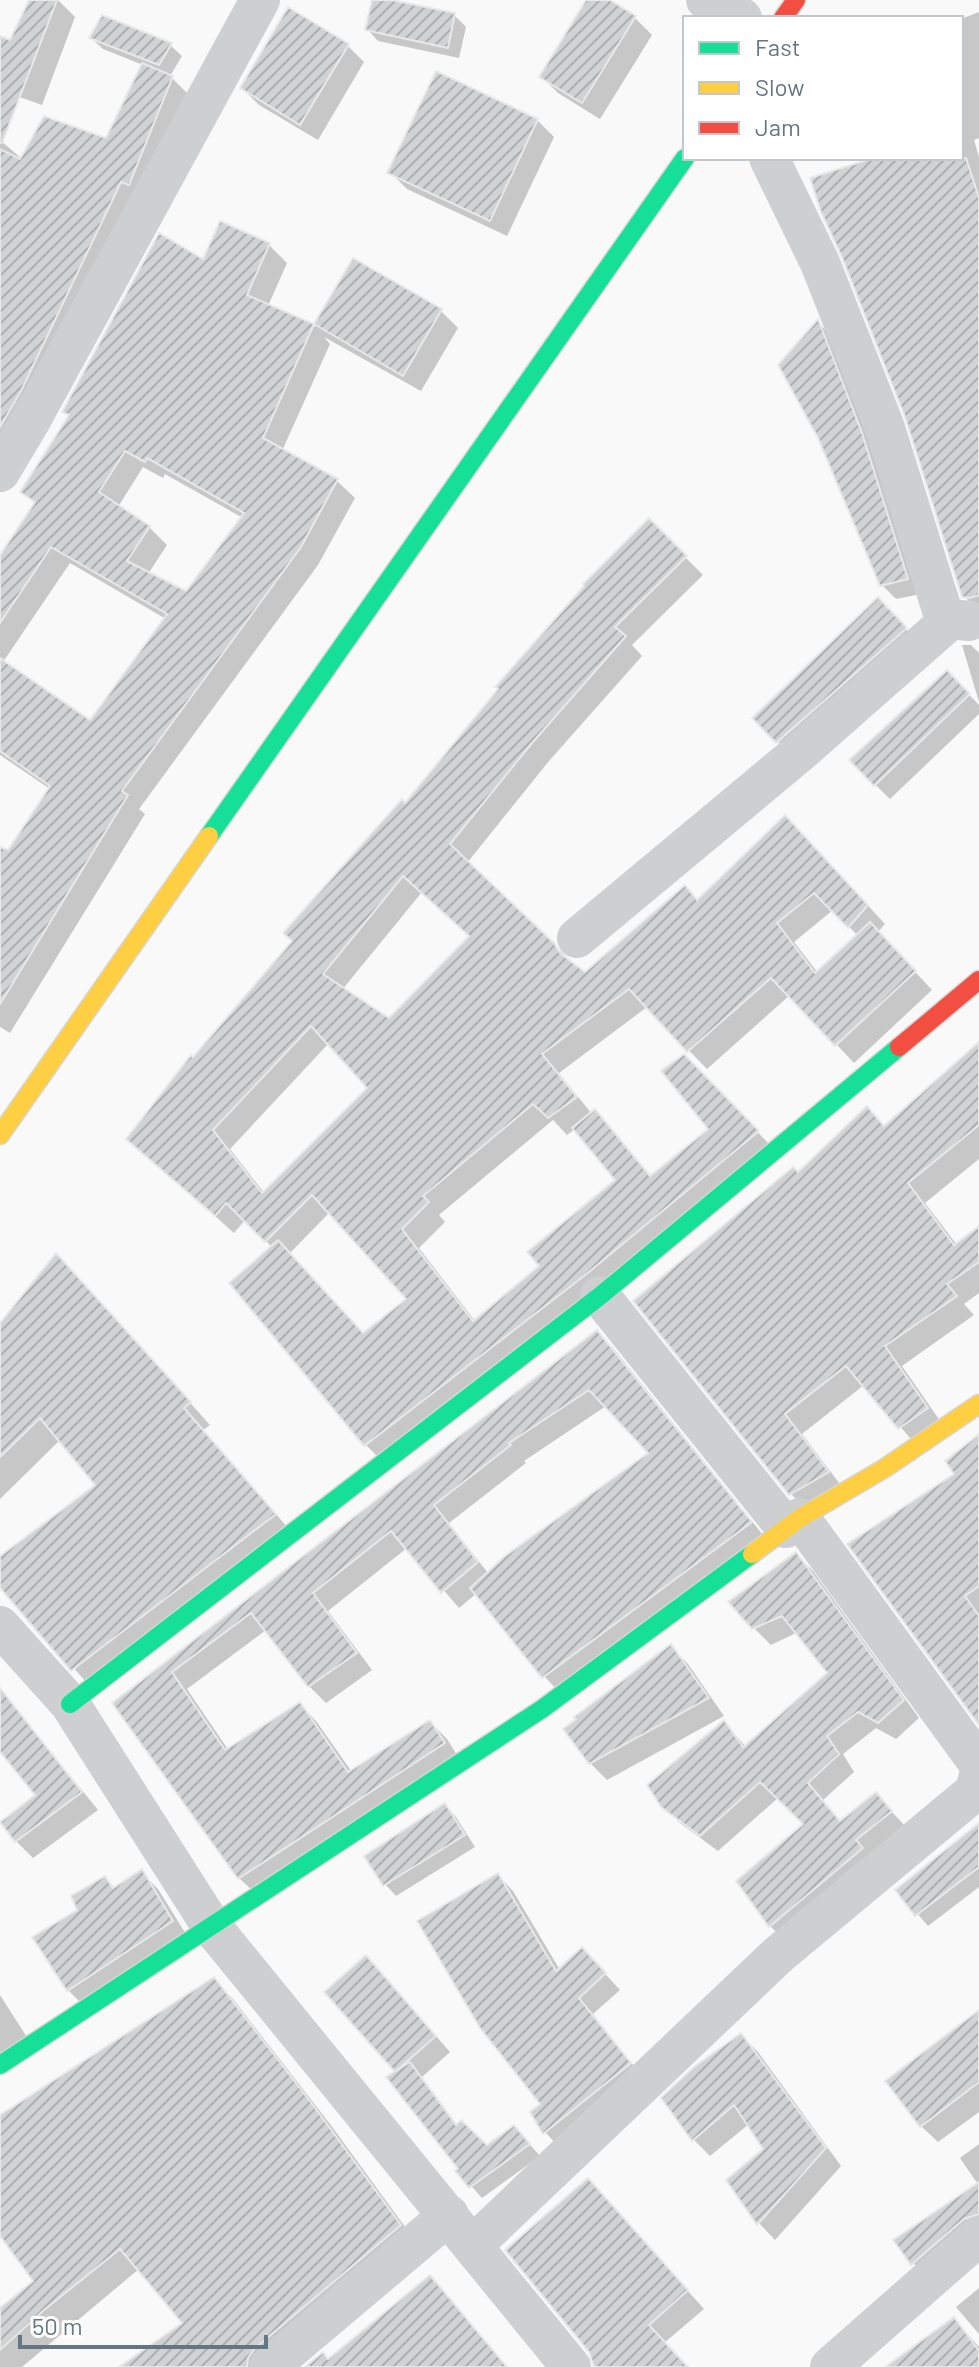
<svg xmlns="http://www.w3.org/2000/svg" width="979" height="2367" viewBox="0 0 979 2367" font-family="Barlow,sans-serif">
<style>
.shadow{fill:#0003;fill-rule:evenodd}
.building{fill:url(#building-hatch);stroke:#e8e8e8;stroke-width:2;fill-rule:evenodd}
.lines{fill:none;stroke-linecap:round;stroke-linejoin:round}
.fast-casing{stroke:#d5d6d7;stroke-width:21}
.slow-casing{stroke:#d5d6d7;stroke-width:21}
.jam-casing{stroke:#d5d6d7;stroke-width:21}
.street{stroke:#cecfd0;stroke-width:40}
.fast{stroke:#16e098;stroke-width:18}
.slow{stroke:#ffcf43;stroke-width:18}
.jam{stroke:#f24e42;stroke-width:18}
</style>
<defs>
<pattern id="building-hatch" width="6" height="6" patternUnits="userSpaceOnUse" patternTransform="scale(2)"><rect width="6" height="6" fill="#d0d2d3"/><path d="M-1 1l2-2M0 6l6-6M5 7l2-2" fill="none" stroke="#acafb1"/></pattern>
</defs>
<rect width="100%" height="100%" fill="#f9f9f9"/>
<g class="shadow">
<path d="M31 0H58L75 17 42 105 0 90V38L11 42Z"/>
<path d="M374 0 454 15 466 27 459 58 378 41 367 29Z"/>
<path d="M589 0H606L635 18 652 35 600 119 558 93 541 76Z"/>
<path d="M979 12V138L974 140 979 157V611L964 596 880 158H961V19Z"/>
<path d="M91 38 170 45 182 56 170 76 190 96 0 476V140L22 159 107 140 143 65 103 49Z"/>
<path d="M347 45 364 62 318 140 259 105 242 88Z"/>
<path d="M537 120 554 137 507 236 407 189 390 172Z"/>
<path d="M221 223 269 245 287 263 268 306 315 327 353 260 441 311 458 328 421 391 324 337 330 344 282 451 337 481 355 498 318 565 139 809 145 814 10 1033 0 1027V849L9 853 50 789 0 755V559L36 505 23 492 69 417 64 411 204 262ZM143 467 163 478 165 474 243 518 186 594 148 574 167 545 149 527 118 507ZM70 563 166 619 90 723 3 662Z"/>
<path d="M818 322 831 336 876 449 921 594 896 599 882 585Z"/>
<path d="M649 521 703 575 632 645 642 656 549 761 467 863 585 974 803 835 885 924 878 932 932 990 854 1063 790 995 707 1069 647 1007 559 1073 592 1114 595 1112 613 1130 652 1177 711 1129 702 1075 775 1150 384 1463 366 1445 273 1248 245 1220 234 1233 129 1139 406 806ZM422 892 471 937 389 1021 342 990ZM833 910 858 936 818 973 794 942ZM329 1043 370 1088 265 1194 230 1149ZM553 1120 567 1135 575 1129 618 1181 542 1266 475 1321 419 1248 445 1222 439 1215ZM330 1212 409 1299 364 1335 289 1254Z"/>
<path d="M878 600 922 646 794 758 755 718Z"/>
<path d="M962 645H971L979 653V702Z"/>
<path d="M947 672 979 705V714L890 799 851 761Z"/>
<path d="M979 1041V1159L925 1203 957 1245 979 1228V1293L964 1304 974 1315 902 1366 945 1428 918 1447 864 1385 802 1434 846 1492 810 1513 791 1494 636 1301 798 1174 867 1109 886 1127 971 1051 969 1050Z"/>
<path d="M77 1277 210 1425 203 1430 295 1536 94 1691 0 1584V1559L98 1485 60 1440 0 1499V1326Z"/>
<path d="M597 1332 614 1349 767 1540 560 1693 544 1676 477 1593 459 1608 407 1548 328 1611 372 1670 326 1703 309 1686 266 1630 187 1689 229 1751 300 1704 316 1721 352 1772 430 1722 447 1739 460 1760 256 1894 239 1878 115 1703ZM606 1406 651 1454 488 1573 449 1523 526 1463 524 1461Z"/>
<path d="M979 1437V1722L850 1545 957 1474Z"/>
<path d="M796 1555 813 1571 919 1718 896 1739 876 1728 843 1754 854 1772 823 1800 841 1822 875 1794 907 1828 787 1942 770 1926 806 1825 778 1798 718 1851 680 1823 663 1805 724 1722 746 1747 830 1674 798 1632 771 1645 754 1628Z"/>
<path d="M671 1647 688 1664 724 1716 607 1780 590 1763Z"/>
<path d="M0 1689 98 1810 33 1858 16 1841 38 1795 0 1748Z"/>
<path d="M445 1805 456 1817 475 1847 396 1896 385 1884Z"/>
<path d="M979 1841V1887L928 1926 897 1890Z"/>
<path d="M141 1872 158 1889 189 1939 85 2007 68 1990 80 1911 105 1878 116 1889Z"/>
<path d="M498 1875 513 1891 560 1970 598 1966 620 1990 593 2014 645 2080 560 2148 545 2132 543 2105Z"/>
<path d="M382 1974 450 2052 422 2077 458 2126 487 2148 525 2139 540 2156 482 2198 458 2171 461 2169 398 2072Z"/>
<path d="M213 1979 233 1999 330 2124 419 2246 277 2367H123L185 2324 139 2269 22 2367H0V2311L36 2281 0 2233V2116Z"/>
<path d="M0 1995 30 2042 0 2061Z"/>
<path d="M979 2013V2112L938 2142 921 2126Z"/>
<path d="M741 2035 758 2052 841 2166 775 2240 759 2223 729 2180 765 2149 749 2124 710 2156 693 2139Z"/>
<path d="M979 2144V2186L960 2158Z"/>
<path d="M605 2198 704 2309 664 2343 686 2367H598Z"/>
<path d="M979 2203V2228L923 2275 896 2241Z"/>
<path d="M430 2278 451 2299 507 2367H312L328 2361Z"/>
<path d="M979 2288V2334L956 2307Z"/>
<path d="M954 2319 979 2347V2367H888Z"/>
</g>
<g class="building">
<path d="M29 0H57L2 143H0V36L10 40Z"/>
<path d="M372 0H392L455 13 448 48 365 30Z"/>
<path d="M586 0H610L636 16 582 103 539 77Z"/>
<path d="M288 7 349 44 300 125 240 88Z"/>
<path d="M102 15 172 43 159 65 89 38Z"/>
<path d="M142 63 173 76 129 185 121 182 21 391 0 427V149L20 159 44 116 106 138Z"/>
<path d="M436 71 538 119 490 221 387 173Z"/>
<path d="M873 158H966L979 198V595L970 598 962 597 905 417 841 255 821 212 810 178Z"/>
<path d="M220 221 270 243 247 295 314 324 263 438 338 479 301 547 122 791 128 795 0 1004V847L8 850 50 786 0 751V658L90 720 167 614 51 547 0 623V555L35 502 20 492 69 415 62 412 159 233 203 259ZM125 451 145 462 147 458 244 513 186 591 127 561 150 526 99 492Z"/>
<path d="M353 258 442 309 403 376 314 324Z"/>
<path d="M818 319 862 433 908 579 880 586 818 438 778 365Z"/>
<path d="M649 518 687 556 615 627 626 636 532 743 450 844 555 944 560 953 585 972 685 885 697 900 785 815 868 905 848 928 814 893 777 923 815 973 870 922 916 971 835 1046 771 978 687 1052 629 989 542 1054 577 1097 548 1118 533 1104 423 1196 429 1202 402 1229 473 1321 539 1266 527 1252 615 1180 572 1128 595 1109 650 1176 708 1129 661 1071 684 1054 759 1131 584 1276 364 1446 229 1283 278 1240 363 1333 406 1299 312 1195 265 1242 226 1203 215 1216 126 1139 191 1055 193 1057 292 941 283 933 402 799 405 803 498 689 495 687 584 586 583 584ZM403 876 469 936 389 1018 323 974ZM311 1026 367 1088 262 1193 213 1130Z"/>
<path d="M878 597 907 628 776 743 752 718Z"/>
<path d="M947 670 970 694 874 786 849 760Z"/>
<path d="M979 1042V1125L908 1183 954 1245 979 1226V1262L947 1284 957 1296 885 1346 928 1408 898 1429 846 1366 785 1414 829 1472 789 1495 633 1301 793 1167 798 1172 867 1106 884 1126Z"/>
<path d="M56 1253 191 1402 184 1408 276 1514 71 1671 0 1588V1556L95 1485 40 1418 0 1457V1323Z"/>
<path d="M597 1330 752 1522 542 1678 470 1588 505 1556 648 1453 589 1390 509 1443 511 1445 434 1505 478 1562 441 1593 391 1531 313 1593 357 1653 308 1687 251 1613 172 1672 225 1750 300 1702 348 1772 430 1720 445 1743 238 1879 112 1703Z"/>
<path d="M979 1434V1586L965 1596 979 1616V1725L847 1544 954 1474 945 1461Z"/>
<path d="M796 1552 904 1700 878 1723 858 1712 827 1736 839 1754 808 1783 840 1821 876 1792 892 1811 856 1840 863 1848 769 1927 736 1881 803 1824 760 1782 700 1836 661 1807 647 1785 724 1720 743 1747 827 1673 782 1616 752 1629 728 1602Z"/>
<path d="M671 1644 709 1698 589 1764 563 1729 576 1719 574 1717Z"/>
<path d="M0 1688 82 1792 15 1842 0 1822 35 1795 0 1752Z"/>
<path d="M445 1803 465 1835 383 1886 364 1856Z"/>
<path d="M979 1823V1867L915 1916 895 1890Z"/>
<path d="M142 1869 173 1921 67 1991 32 1937 77 1910 71 1896 105 1876 113 1888Z"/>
<path d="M498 1873 556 1971 582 1947 606 1973 579 1998 631 2063 543 2134 530 2112 540 2104 480 2028 417 1921Z"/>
<path d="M366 1955 436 2036 395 2072 324 1992Z"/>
<path d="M214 1977 310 2101 401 2225 254 2349 248 2358 247 2367H119L182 2323 120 2249 44 2310 0 2350V2308L33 2281 0 2236V2115Z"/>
<path d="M979 2010V2082L920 2127 885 2081Z"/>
<path d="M741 2033 826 2148 757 2225 726 2180 763 2149 734 2105 692 2141 661 2098 694 2067Z"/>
<path d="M410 2062 456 2125 461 2120 487 2145 514 2125 530 2144 469 2188 455 2171 458 2169 386 2077Z"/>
<path d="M588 2178 688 2290 649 2325 688 2367H594L589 2352 505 2250Z"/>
<path d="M979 2182V2214L964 2219 911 2265 893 2240Z"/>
<path d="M430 2275 507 2367H305L323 2352 328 2359Z"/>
<path d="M954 2317 979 2351V2367H885Z"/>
</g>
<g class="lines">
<g class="fast-casing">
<g id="fast">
<path d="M209 836 685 158"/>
<path d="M70 1704 600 1296 899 1047"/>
<path d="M0 2065 542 1709 752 1554"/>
</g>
</g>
<g class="slow-casing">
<g id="slow">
<path d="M0 1135 209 836"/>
<path d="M752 1554 800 1518 885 1468 979 1404"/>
</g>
</g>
<g class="jam-casing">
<g id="jam">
<path d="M783 18 796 0"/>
<path d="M899 1047 979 980"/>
</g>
</g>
<g class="street">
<path d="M706 0 742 18"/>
<path d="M769 158 820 263 884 425 942 610 951 619 969 621"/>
<path d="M0 472 31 420 260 0"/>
<path d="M577 938 799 753 951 619"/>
<path d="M600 1296 786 1528"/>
<path d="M800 1518 979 1764"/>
<path d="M0 1626 70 1704 212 1927 571 2367"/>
<path d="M473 2245 778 1955 975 1791 979 1775"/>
<path d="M269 2367 449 2215"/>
<path d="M830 2367 979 2236"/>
</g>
<use href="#fast" class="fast"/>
<use href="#slow" class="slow"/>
<use href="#jam" class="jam"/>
</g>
<rect x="683" y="16" width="280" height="144" fill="#ffffff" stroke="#c1c8cd" stroke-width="2"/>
<rect x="699" y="42" width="40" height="12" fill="#16e098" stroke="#c1c8cd" stroke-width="2"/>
<text x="755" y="56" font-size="24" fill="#657683">Fast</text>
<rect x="699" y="82" width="40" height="12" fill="#ffcf43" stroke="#c1c8cd" stroke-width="2"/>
<text x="755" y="96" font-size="24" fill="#657683">Slow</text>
<rect x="699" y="122" width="40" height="12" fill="#f24e42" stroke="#c1c8cd" stroke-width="2"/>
<text x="755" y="136" font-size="24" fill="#657683">Jam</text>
<path d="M20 2335v12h246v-12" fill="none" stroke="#657683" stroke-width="4"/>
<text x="32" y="2335" font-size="24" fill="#657683" stroke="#ffffff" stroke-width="6" paint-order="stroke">50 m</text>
</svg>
